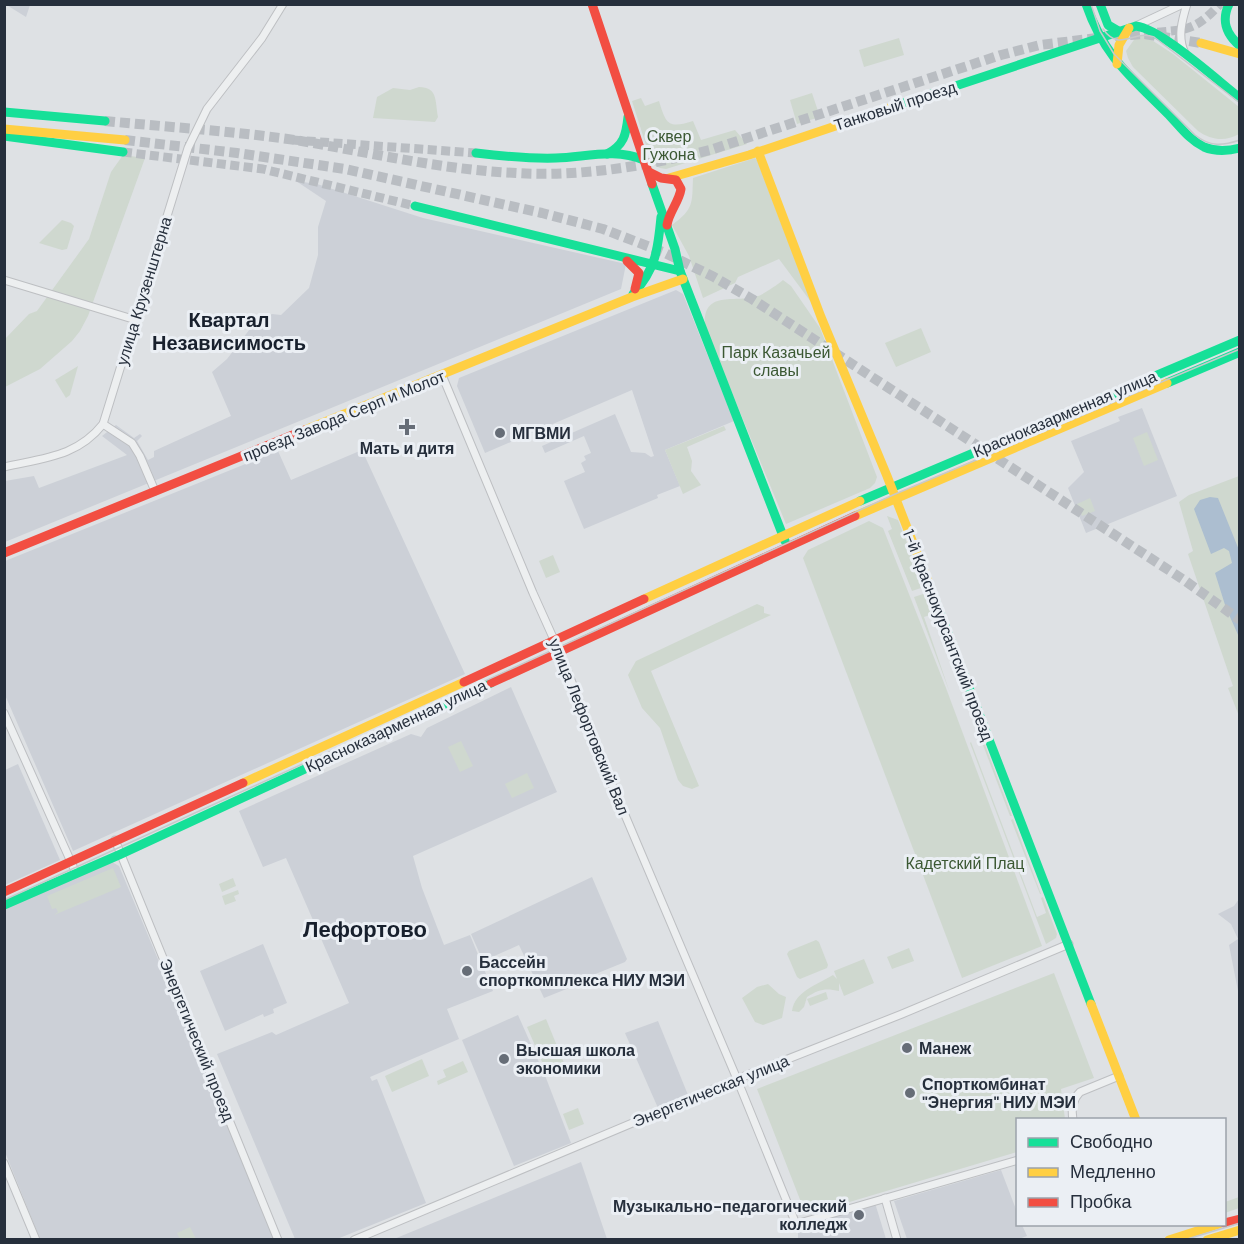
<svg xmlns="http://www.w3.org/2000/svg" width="1244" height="1244" viewBox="0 0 1244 1244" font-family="'DM Sans',sans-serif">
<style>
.built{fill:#ccd0d7}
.green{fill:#cfd8cf}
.water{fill:#acbed0}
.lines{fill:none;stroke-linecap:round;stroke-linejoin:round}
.secondary-tunnel{stroke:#b9bdc2;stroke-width:9;stroke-dasharray:9 4.5;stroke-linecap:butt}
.primary-tunnel{stroke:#b9bdc2;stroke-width:10;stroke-dasharray:10 5;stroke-linecap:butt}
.street-casing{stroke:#bdbfc2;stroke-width:9}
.street{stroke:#edeff0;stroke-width:7}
.fast{stroke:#16e098;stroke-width:9}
.slow{stroke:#ffcf43;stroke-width:9}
.jam{stroke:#f24e42;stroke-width:9}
.tram{stroke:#c7c9cb;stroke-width:1.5}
.poi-dot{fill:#666d77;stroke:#ebeff4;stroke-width:2}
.labels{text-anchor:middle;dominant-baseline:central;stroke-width:6;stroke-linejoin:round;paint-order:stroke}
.street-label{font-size:16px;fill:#262f3c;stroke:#ebeff4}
.park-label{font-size:16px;fill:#3b5833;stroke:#ebeff4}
.poi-label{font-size:16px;font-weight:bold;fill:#262f3c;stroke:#ebeff4;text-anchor:start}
.quarter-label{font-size:20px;font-weight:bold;fill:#18202d;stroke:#ebeff4}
.district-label{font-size:22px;font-weight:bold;fill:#18202d;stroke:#ebeff4}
</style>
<rect width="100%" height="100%" fill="#dee1e4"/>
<g class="built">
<path d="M5 4H30V5L26 17Z"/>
<path d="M296 181 317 184 423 218 626 264 621 289 5 542V481L34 476 39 488 127 455 102 436 116 425 134 438 140 434 142 436 137 441 148 460 154 457V451L231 416 212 372 227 359 256 321 272 314 281 315 309 288 318 255V227L326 201Z"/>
<path d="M676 290 683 294 734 421 665 450 680 486 657 495 658 498 584 529 564 481 585 472 581 463 586 460 584 456 591 453 584 436 545 453 542 446 615 414 631 452 645 453 651 457 654 456 632 390 485 453 457 386 459 378Z"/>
<path d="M1142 408 1177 496 1086 533 1068 488 1084 472 1071 441 1120 421 1118 417Z"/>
<path d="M362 450 465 674 73 851 5 695V561L278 451 291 480Z"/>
<path d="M511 687 557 792 413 856 422 888 444 945 470 935 493 991 447 1009 459 1039 370 1077 372 1081 377 1079 426 1203 337 1239H295L217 1054 272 1032 276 1035 349 1003 286 858 263 867 239 811 411 734 421 737 427 728Z"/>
<path d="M18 764 60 860 5 885V770Z"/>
<path d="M112 862 119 866 275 1239H40L5 1152 4 909Z"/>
<path d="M592 877 627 959 625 962 593 975 594 978 544 998 519 945 483 961 471 934Z"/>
<path d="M1239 899V996L1229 945 1238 939 1231 924 1218 914 1234 906Z"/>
<path d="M263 944 287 1003 273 1009 274 1013 264 1017 263 1014 225 1031 200 971Z"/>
<path d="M518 1015 546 1078 571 1143 514 1166 462 1040Z"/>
<path d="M658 1021 688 1095 658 1108 625 1033Z"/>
<path d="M581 1162 607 1239H394Z"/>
<path d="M1001 1170 1017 1212 1018 1224 1022 1225 1027 1236 1016 1240 907 1239 894 1201Z"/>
<path d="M875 1203 886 1239 798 1240V1232L803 1227Z"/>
</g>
<g class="green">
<path d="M1144 35 1173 54 1239 107V134C1225 142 1211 140 1198 131L1133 67 1128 58 1126 51 1136 37Z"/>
<path d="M899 38 904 55 864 67 859 50Z"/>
<path d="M419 87C438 87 435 101 438 117L435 122 373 118 377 97 393 88 410 90Z"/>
<path d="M812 93 820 117 797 124 790 100Z"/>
<path d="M641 98 645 106 659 101C666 124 668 129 693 121L701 140 735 130 747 144 666 169 660 168 652 164 632 101Z"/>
<path d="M123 155 145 158 88 316 80 331 72 341 40 369 5 387V339L29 314 37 311 89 239 111 172Z"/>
<path d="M755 158 757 160 811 302 779 259 738 277 735 283 703 298 689 256 672 225C694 209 692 203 693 178Z"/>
<path d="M62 220 71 223 74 226 67 249 62 250 39 243Z"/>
<path d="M783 280 791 286 820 328 877 477 875 483 870 488 786 524 705 327C702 288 736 304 758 296 764 294 777 285 783 280Z"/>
<path d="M921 328 931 352 896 367 885 343Z"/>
<path d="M78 366 70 395 66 398 55 380Z"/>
<path d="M724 426 726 430 687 447 692 461 691 471 701 485 683 494 665 450Z"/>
<path d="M1147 432 1158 460 1144 466 1133 438Z"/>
<path d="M1239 476V716L1228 688 1233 686 1188 554 1193 551 1179 502 1189 495Z"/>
<path d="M1090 498 1095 511 1082 516 1077 504Z"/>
<path d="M887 516 898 520 923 584 921 588 912 591 888 531 892 529Z"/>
<path d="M869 521 883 528 946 688 1042 946 962 978 803 558 808 550Z"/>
<path d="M553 555 560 572 546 578 539 561Z"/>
<path d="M923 594 928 597 942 635H941L933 614 924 617 950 693 914 597Z"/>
<path d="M757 604 764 607V613L771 615 651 671 699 786 692 789 683 786 678 780 660 728 642 708 628 675 636 661Z"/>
<path d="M978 732H980L1012 816H1010Z"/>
<path d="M461 741 473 766 460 772 448 747Z"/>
<path d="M971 742 1037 917 1046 913 1041 898 1043 897 1057 934 1056 938 1046 944 970 743Z"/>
<path d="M527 773 534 788 512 798 505 784Z"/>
<path d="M1013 819 1041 894H1040L1011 820Z"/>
<path d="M113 868 121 887 54 915 58 912 56 908 52 909 47 896Z"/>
<path d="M233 878 236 886 222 892 219 884Z"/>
<path d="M238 890 239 894 234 896 236 901 225 905 222 896Z"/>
<path d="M816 940 819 942 828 965 827 968 800 979 797 977 787 954 789 951Z"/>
<path d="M909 948 914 961 892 969 887 957Z"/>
<path d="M864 959 874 983 844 996 839 983V991C826 988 819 989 807 997L804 1007 799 1012 792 1011C795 991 817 985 833 975L837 979 834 971Z"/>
<path d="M1054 973 1094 1078 1061 1089 1065 1119 1018 1120 1017 1152 806 1215 757 1089Z"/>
<path d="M768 984 779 994 786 997 782 1018 763 1025 755 1022 742 998 757 987Z"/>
<path d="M826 992 828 999 810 1006 807 999Z"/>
<path d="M546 1019 564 1063 546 1071 527 1027Z"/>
<path d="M422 1059 429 1076 392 1092 385 1076Z"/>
<path d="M463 1061 468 1072 438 1085 437 1081 446 1077 443 1070Z"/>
<path d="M578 1108 584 1124 569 1130 563 1114Z"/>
<path d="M1239 1197V1208L1225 1213V1202Z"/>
<path d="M190 1227 196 1239H180L177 1233Z"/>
</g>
<path class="water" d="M1210 497 1218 498 1239 550V637L1226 608 1215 573 1232 563 1229 551 1224 548 1211 554 1194 509 1200 500Z"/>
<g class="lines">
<g class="secondary-tunnel">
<path d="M1144 34C1182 28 1191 36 1220 4"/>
<path d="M293 140 476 153"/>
<path d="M123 152 263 169 415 206"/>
</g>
<g class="primary-tunnel">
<path d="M1115 36 1144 34 1201 43"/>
<path d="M105 121C168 127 232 131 295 140 368 152 442 170 516 173 582 177 646 166 710 150L1001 55 1040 45 1097 38"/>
<path d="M125 140 237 153 345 169 542 213 603 229 663 252 714 277 752 299 1184 580 1240 620"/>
</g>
<g class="street-casing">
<g id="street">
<path d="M1136 26 1183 4"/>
<path d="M1185 53C1177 38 1182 20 1187 4"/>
<path d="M4 280 136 320"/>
<path d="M442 375 533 593 564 662 608 775 737 1079 796 1224 1018 1160"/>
<path d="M103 424 132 443 140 456 155 491"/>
<path d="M4 467C43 458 77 457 103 424L188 148 207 109 262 38 283 4"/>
<path d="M4 713 76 873"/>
<path d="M115 840 278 1240"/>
<path d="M1073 1120C1071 1109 1072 1100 1080 1092L1119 1076"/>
<path d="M4 1163 36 1240"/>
<path d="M885 1198 897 1240"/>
<path d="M354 1240 737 1079 902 1014 1069 944"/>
</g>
</g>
<use href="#street" class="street"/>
<g class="fast">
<path d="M1086 4C1104 56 1130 76 1167 113 1179 125 1189 140 1204 147 1216 152 1228 151 1240 148"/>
<path d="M1100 4 1108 25 1120 32"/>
<path d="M1229 4C1221 21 1226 34 1240 46"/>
<path d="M892 107 1136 26C1161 29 1217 80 1240 98"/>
<path d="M4 112 105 121"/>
<path d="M4 136 123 152"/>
<path d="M476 153C502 156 529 159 556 158 586 157 615 148 644 160"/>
<path d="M607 154C624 145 626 135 628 117"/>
<path d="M652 184 675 249 680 271 785 541"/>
<path d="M415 206 680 271"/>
<path d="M633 294C656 269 658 249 661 217"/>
<path d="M1167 383 1240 352"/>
<path d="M860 501 1240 340"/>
<path d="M929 584 1091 1004"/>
<path d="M4 905 121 854 491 683"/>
</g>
<g class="slow">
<path d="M1201 43 1240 54"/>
<path d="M1117 64 1119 45 1129 28"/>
<path d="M4 129 125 140"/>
<path d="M758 151 821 317 887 476 929 584"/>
<path d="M669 178 749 155 892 107"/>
<path d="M305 430 632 297 683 279"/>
<path d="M855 516 1167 383"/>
<path d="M644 599 860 501"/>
<path d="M243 783 464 682"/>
<path d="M1091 1004 1136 1120"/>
<path d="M1169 1240 1219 1224"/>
<path d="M1207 1240 1240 1230"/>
</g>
<g class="jam">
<path d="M592 4 652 184"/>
<path d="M649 172 661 178 676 180 681 189C679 202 669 212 667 225"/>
<path d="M627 261 639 273 635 289"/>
<path d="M4 553 305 430"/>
<path d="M464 682 644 599"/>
<path d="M491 683 855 516"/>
<path d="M4 892 243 783"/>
<path d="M1224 1223 1240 1219"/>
</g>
<g class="tram">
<path d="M1091 4 1100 31 1114 54 1195 135C1210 147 1222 146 1240 140"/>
<path d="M1103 29C1120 53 1133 29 1154 37L1240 103"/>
<path d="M4 900 893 495 1240 349"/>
<path d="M1184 1240 1240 1223"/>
</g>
</g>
<g class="poi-dot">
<path d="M404 418h6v6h6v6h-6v6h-6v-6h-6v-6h6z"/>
<circle cx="500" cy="433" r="6"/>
<circle cx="467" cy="971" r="6"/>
<circle cx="907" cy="1048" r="6"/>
<circle cx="504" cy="1059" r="6"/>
<circle cx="910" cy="1093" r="6"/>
<circle cx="859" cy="1215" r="6"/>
</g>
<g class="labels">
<g class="street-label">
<text transform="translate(895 106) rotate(-18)">Танковый проезд</text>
<text transform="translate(144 291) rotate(-73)">улица Крузенштерна</text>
<text transform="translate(1065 414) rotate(-23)">Красноказарменная улица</text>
<text transform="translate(344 416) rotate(-22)">проезд Завода Серп и Молот</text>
<text transform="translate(948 635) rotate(69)">1-й Краснокурсантский проезд</text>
<text transform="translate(396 726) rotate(-25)">Красноказарменная улица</text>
<text transform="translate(589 727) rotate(68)">улица Лефортовский Вал</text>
<text transform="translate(197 1040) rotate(68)">Энергетический проезд</text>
<text transform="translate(711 1091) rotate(-22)">Энергетическая улица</text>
</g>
<g class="park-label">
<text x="669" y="136">Сквер<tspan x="669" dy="18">Гужона</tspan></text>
<text x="776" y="352">Парк Казачьей<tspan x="776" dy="18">славы</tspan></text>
<text x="965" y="863">Кадетский Плац</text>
</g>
<g class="poi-label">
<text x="512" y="433">МГВМИ</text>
<text x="407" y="448" text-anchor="middle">Мать и дитя</text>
<text x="479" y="962">Бассейн<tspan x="479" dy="18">спорткомплекса НИУ МЭИ</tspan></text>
<text x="919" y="1048">Манеж</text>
<text x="516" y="1050">Высшая школа<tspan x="516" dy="18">экономики</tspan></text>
<text x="922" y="1084">Спорткомбинат<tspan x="922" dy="18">"Энергия" НИУ МЭИ</tspan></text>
<text x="847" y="1206" text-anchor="end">Музыкально-педагогический<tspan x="847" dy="18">колледж</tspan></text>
</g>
<g class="quarter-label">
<text x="229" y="320">Квартал<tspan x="229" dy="23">Независимость</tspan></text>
</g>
<g class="district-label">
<text x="365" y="929">Лефортово</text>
</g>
</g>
<rect width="1244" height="1244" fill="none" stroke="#262f3c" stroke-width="12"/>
<rect x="1016" y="1118" width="210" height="108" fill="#ebeff4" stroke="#9ca2aa" stroke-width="1.5"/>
<rect x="1028" y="1138" width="30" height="9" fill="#16e098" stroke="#9ca2aa" stroke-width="1.5"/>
<text x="1070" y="1148" font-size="18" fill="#262f3c">Свободно</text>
<rect x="1028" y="1168" width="30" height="9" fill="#ffcf43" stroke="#9ca2aa" stroke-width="1.5"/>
<text x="1070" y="1178" font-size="18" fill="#262f3c">Медленно</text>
<rect x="1028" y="1198" width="30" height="9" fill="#f24e42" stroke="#9ca2aa" stroke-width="1.5"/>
<text x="1070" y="1208" font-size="18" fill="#262f3c">Пробка</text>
</svg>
